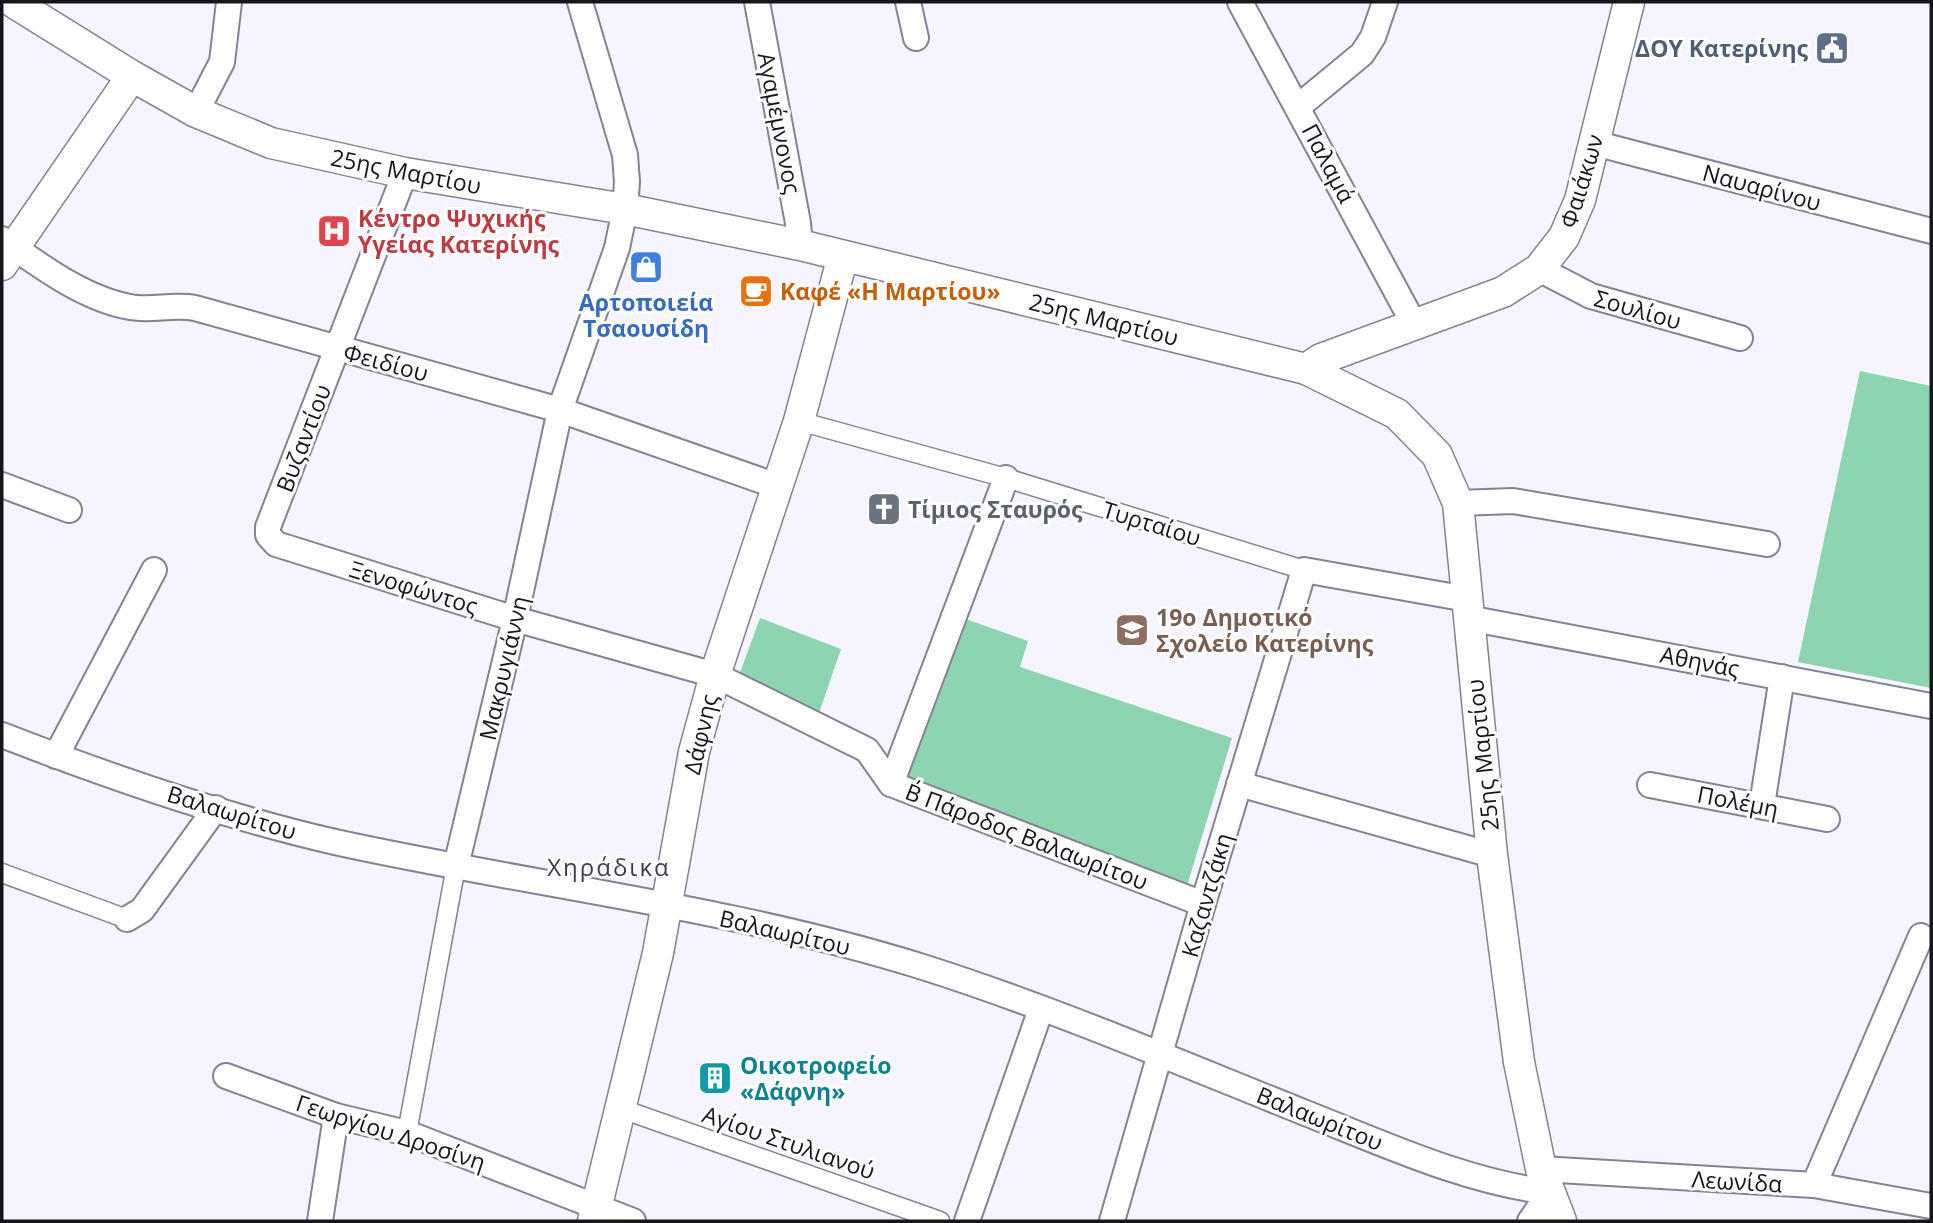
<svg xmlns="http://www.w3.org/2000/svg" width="1933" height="1223" viewBox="0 0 1933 1223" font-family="'Open Sans',sans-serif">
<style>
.green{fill:#8dd5b1}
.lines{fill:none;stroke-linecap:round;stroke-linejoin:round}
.pedestrian-casing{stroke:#868196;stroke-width:21}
.minor-casing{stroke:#868196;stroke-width:28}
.tertiary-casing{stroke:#868196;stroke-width:33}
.pedestrian{stroke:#fff;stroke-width:18}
.minor{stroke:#fff;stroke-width:24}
.tertiary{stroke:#fff;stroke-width:30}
.labels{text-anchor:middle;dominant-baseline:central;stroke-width:6;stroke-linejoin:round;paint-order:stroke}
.service-label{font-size:23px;font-weight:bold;fill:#4e5e75;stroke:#fff;text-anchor:end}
.street-label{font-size:23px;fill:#16151c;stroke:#fff}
.health-label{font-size:23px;font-weight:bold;fill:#be3a42;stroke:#fff;text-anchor:start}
.food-label{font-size:23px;font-weight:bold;fill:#c56008;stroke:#fff;text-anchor:start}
.shop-label{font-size:23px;font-weight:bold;fill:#366cbe;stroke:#fff}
.worship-label{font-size:23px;font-weight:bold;fill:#5b616d;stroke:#fff;text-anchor:start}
.education-label{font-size:23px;font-weight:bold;fill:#785e54;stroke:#fff;text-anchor:start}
.culture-label{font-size:23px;font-weight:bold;fill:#0d838f;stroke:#fff;text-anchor:start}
.neighbourhood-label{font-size:24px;letter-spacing:2px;fill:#403c4e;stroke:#fff}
</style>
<rect width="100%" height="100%" fill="#f6f4fe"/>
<g class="green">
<path d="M1860 371 1931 386V688L1798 662Z"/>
<path d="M760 618 841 649 817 719 737 681Z"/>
<path d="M963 618 1028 641 1020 667 1232 738 1186 889 903 781Z"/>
</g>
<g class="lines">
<g class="pedestrian-casing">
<g id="pedestrian">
<path d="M799 421 1006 478 1304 570"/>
<path d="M2 873 127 919"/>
<path d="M622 1109 940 1221"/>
<path d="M407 1133 456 866"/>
</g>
</g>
<g class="minor-casing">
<g id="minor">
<path d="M757 2 798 223 800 245"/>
<path d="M908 2 916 38"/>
<path d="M1240 2 1415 326"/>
<path d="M1299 106 1362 54 1373 37 1385 2"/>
<path d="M196 112 222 62 229 2"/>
<path d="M1594 143 1931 231"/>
<path d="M405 173 268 527V535L276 544 515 619 715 675 867 750 891 784 1203 904"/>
<path d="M2 239C39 265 84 299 130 307 151 311 173 304 195 308L560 410 777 486"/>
<path d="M1539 269 1591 296 1740 338"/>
<path d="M2 485 69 510"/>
<path d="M1458 503 1513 501 1767 544"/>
<path d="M1468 618 1931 706"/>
<path d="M2 735C110 777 222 816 335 842 531 885 731 907 923 967 1052 1008 1178 1062 1303 1112 1382 1143 1465 1182 1550 1192L1530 1221"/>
<path d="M56 756 154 570"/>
<path d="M891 784 1006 478"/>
<path d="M1239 784 1492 855"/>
<path d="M1650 785 1827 819"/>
<path d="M1762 805 1782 677"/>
<path d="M456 866 515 619 560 410 617 248 625 209 627 182 625 155 580 2"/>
<path d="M127 919 142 910 216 808"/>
<path d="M226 1076 336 1116 407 1133 633 1221"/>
<path d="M1541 1169 1814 1185 1931 1206"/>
<path d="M1814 1185 1921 936"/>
<path d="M320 1221 336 1116"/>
<path d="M967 1221 1041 1009"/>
<path d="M1112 1221 1203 904 1304 570 1467 599"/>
</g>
</g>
<g class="tertiary-casing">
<g id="tertiary">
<path d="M13 2 132 76 196 112 271 143 405 173 625 209 800 245 1306 369 1397 414 1437 455 1458 503 1492 855 1519 1062 1541 1169 1561 1221"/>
<path d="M2 265 132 76"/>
<path d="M1306 369 1321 359 1503 292 1539 269 1564 237 1580 200 1629 2"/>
<path d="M593 1221 658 953 694 752 715 675 799 421 843 256"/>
</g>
</g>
<use href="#pedestrian" class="pedestrian"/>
<use href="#minor" class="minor"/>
<use href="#tertiary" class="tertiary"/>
</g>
<defs>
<g id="civic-square" transform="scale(1.75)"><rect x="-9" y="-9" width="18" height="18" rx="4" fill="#5c6f8a" stroke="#fff"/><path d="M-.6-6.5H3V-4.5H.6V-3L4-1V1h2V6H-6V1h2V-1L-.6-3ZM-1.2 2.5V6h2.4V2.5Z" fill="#fff"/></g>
<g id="hospital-square" transform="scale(1.75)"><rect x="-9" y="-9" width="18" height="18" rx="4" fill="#e0444e" stroke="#fff"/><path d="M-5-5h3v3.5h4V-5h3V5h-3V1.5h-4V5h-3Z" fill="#fff"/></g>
<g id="shop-square" transform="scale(1.75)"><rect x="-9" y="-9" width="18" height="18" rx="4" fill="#3f7fe0" stroke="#fff"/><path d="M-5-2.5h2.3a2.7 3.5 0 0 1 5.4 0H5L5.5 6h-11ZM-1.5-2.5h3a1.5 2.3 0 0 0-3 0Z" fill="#fff"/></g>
<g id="cafe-square" transform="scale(1.75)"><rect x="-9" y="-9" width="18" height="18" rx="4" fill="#e8710a" stroke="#fff"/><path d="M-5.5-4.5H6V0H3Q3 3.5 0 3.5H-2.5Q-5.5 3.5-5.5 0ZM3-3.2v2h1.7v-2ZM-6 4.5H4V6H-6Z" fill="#fff"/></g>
<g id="church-square" transform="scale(1.75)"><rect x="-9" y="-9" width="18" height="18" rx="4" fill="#6b7280" stroke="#fff"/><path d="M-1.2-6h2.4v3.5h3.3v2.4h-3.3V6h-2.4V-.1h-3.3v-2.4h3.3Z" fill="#fff"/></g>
<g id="school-square" transform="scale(1.75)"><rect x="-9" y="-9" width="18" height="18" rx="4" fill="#8d6e63" stroke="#fff"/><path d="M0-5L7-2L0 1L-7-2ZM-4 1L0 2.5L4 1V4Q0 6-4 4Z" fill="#fff"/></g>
<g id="building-square" transform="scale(1.75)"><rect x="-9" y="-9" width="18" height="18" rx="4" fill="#0f9aa8" stroke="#fff"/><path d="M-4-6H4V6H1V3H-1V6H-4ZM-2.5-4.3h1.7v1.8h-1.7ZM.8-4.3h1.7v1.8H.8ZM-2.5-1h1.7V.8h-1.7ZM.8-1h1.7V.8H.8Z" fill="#fff"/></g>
</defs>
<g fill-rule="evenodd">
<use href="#civic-square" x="1832" y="48"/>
<use href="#hospital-square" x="334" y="231"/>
<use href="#shop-square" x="646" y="267"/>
<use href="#cafe-square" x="756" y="291"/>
<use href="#church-square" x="884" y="509"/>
<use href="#school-square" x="1132" y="630"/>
<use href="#building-square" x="715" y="1078"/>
</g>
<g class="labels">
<g class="service-label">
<text x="1808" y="48">ΔΟΥ Κατερίνης</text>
</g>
<g class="street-label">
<text transform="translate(780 123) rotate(79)">Αγαμέμνονος</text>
<text transform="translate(1329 163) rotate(62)">Παλαμά</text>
<text transform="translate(406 171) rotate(11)">25ης Μαρτίου</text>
<text transform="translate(1581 181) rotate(-73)">Φαιάκων</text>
<text transform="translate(1762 187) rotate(15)">Ναυαρίνου</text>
<text transform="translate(1638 309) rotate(16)">Σουλίου</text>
<text transform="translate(1104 319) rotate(14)">25ης Μαρτίου</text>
<text transform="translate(386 362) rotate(15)">Φειδίου</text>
<text transform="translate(303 438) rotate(-69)">Βυζαντίου</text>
<text transform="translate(1152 523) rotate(17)">Τυρταίου</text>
<text transform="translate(414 587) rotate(17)">Ξενοφώντος</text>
<text transform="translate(1700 661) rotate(11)">Αθηνάς</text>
<text transform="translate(503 668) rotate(-77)">Μακρυγιάννη</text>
<text transform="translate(700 734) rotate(-77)">Δάφνης</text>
<text transform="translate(1482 755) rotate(-96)">25ης Μαρτίου</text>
<text transform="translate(1738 801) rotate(11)">Πολέμη</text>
<text transform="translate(232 812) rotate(17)">Βαλαωρίτου</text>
<text transform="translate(1027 836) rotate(21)">Β΄ Πάροδος Βαλαωρίτου</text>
<text transform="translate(1206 895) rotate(-74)">Καζαντζάκη</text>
<text transform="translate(785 932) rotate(13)">Βαλαωρίτου</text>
<text transform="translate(1320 1118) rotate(22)">Βαλαωρίτου</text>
<text transform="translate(391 1132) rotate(18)">Γεωργίου Δροσίνη</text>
<text transform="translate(789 1142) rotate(19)">Αγίου Στυλιανού</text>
<text transform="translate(1737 1181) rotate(3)">Λεωνίδα</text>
</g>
<g class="health-label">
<text x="358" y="218">Κέντρο Ψυχικής<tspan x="358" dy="26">Υγείας Κατερίνης</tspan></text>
</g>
<g class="food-label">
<text x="780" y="291">Καφέ «Η Μαρτίου»</text>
</g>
<g class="shop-label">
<text x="646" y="302">Αρτοποιεία<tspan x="646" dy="26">Τσαουσίδη</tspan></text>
</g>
<g class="worship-label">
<text x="908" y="509">Τίμιος Σταυρός</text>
</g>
<g class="education-label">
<text x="1156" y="617">19ο Δημοτικό<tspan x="1156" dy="26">Σχολείο Κατερίνης</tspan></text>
</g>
<g class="culture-label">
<text x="740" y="1065">Οικοτροφείο<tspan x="740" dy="26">«Δάφνη»</tspan></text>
</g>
<g class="neighbourhood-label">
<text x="609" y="866">Χηράδικα</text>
</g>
</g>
<rect width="1933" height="1223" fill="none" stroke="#16151c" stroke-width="7"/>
</svg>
